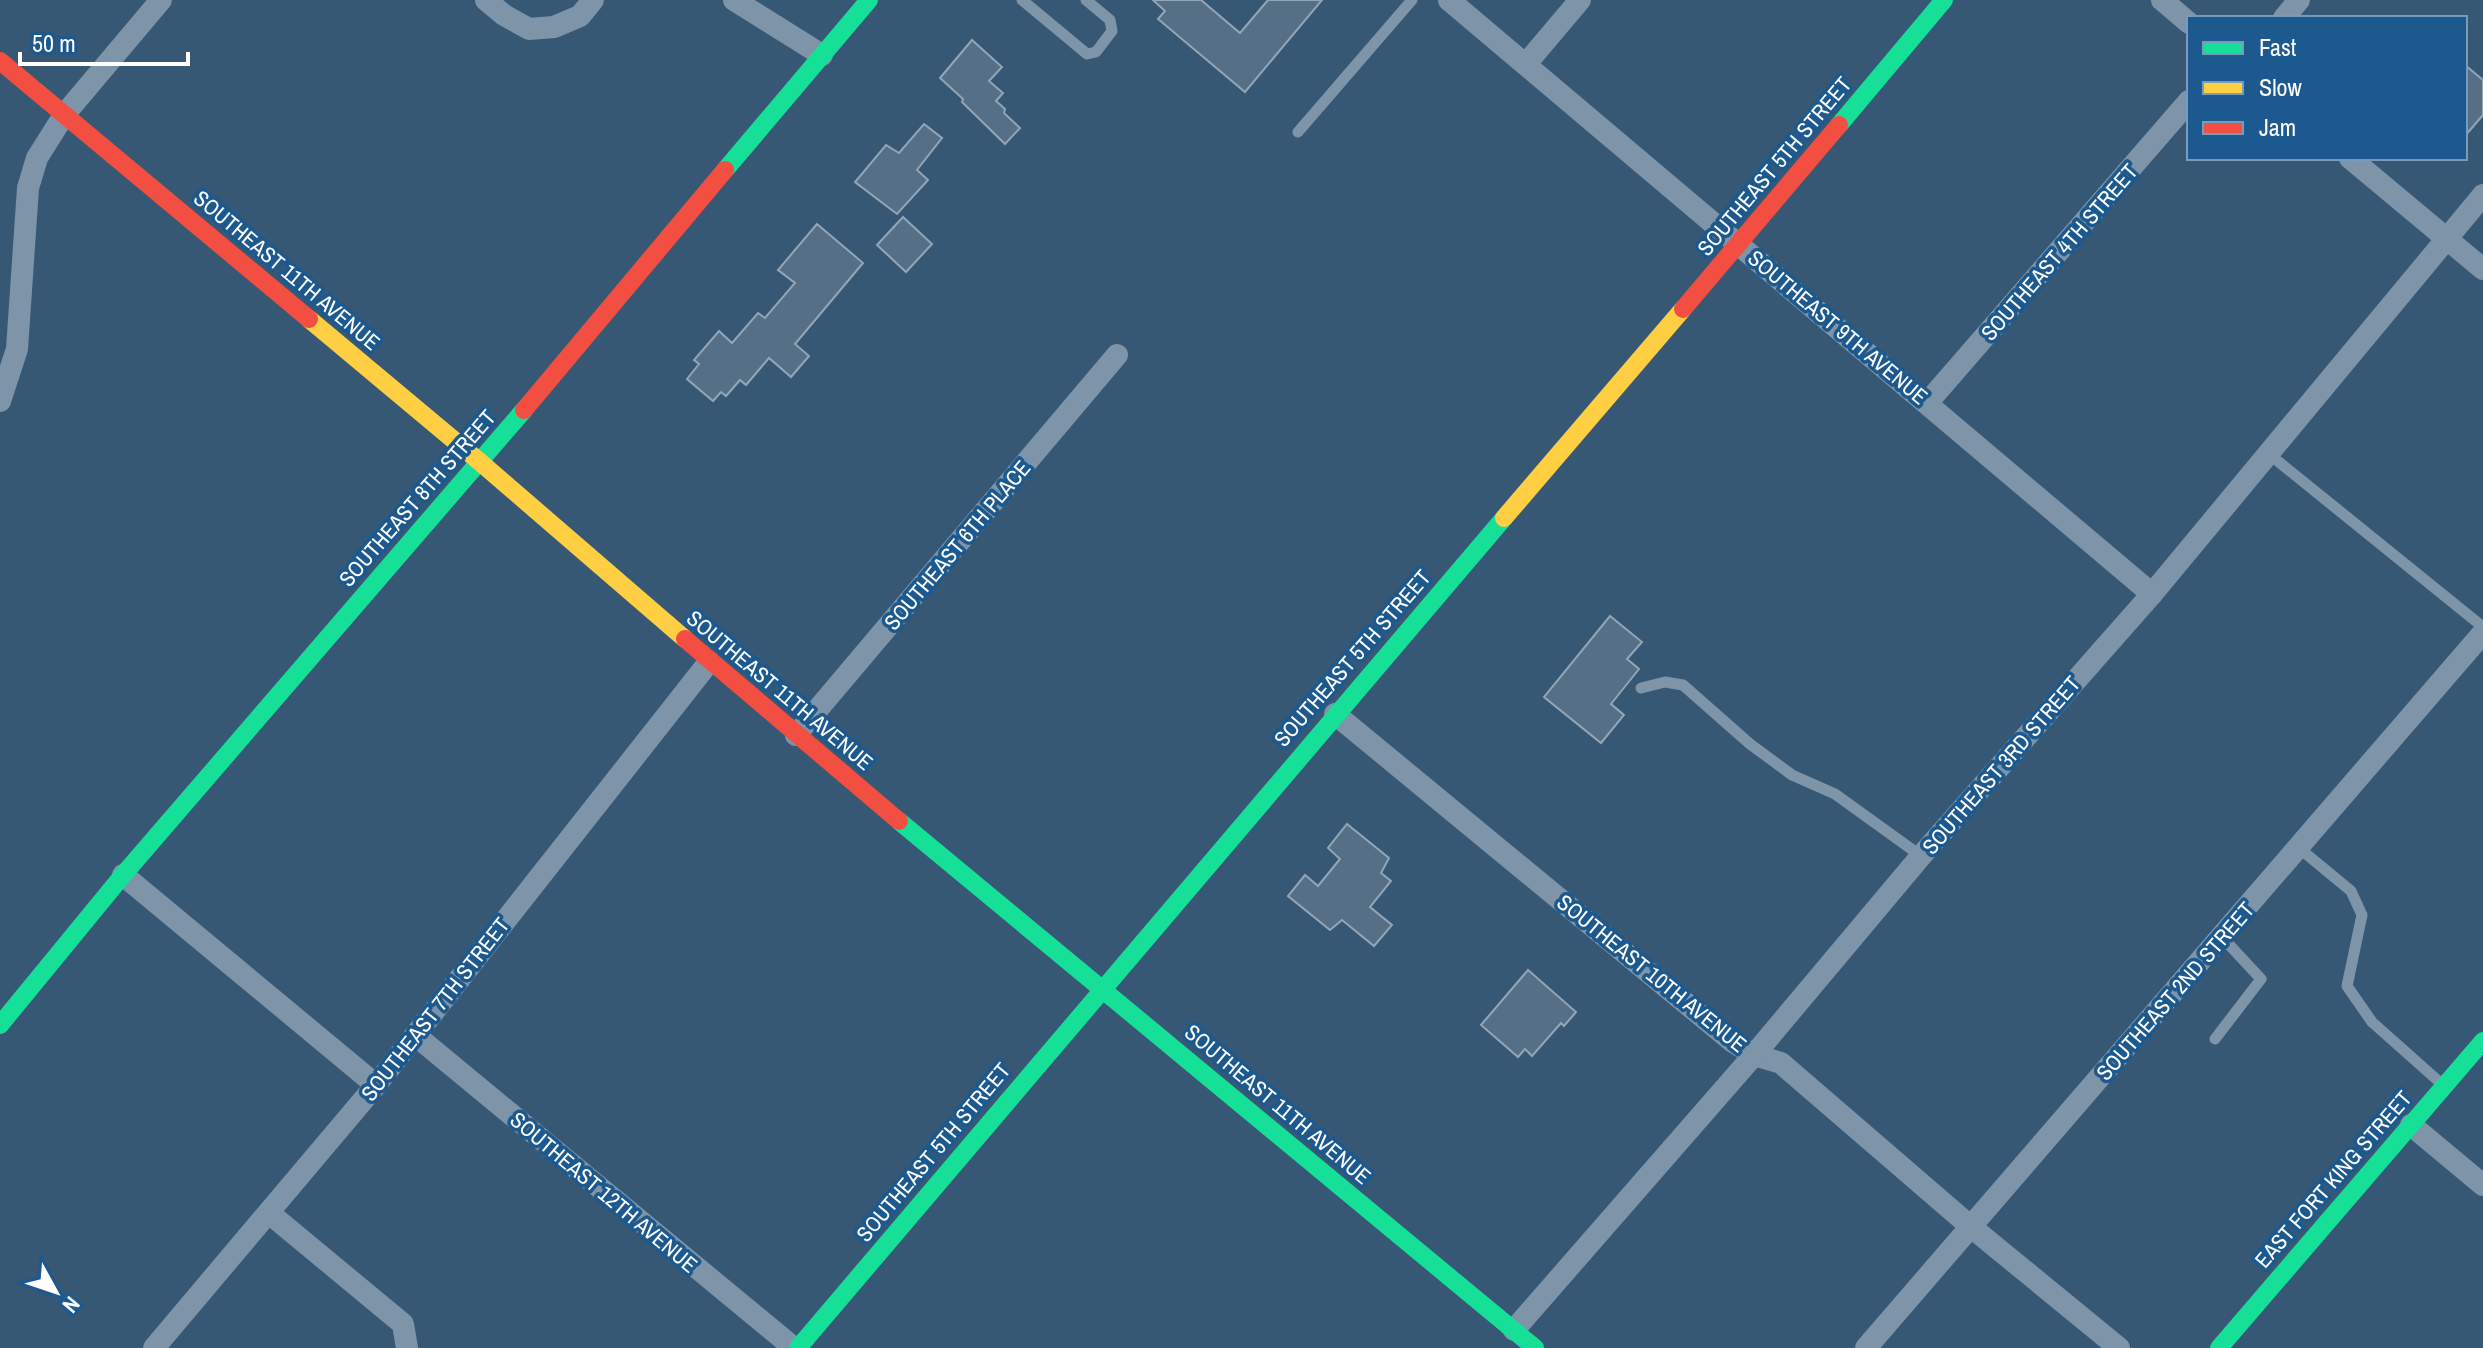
<svg xmlns="http://www.w3.org/2000/svg" width="2483" height="1348" viewBox="0 0 2483 1348" font-family="'Archivo Narrow',sans-serif">
<style>
.building{fill:#556f86;stroke:#92a6b7;stroke-width:2}
.lines{fill:none;stroke-linecap:round;stroke-linejoin:round}
.lane{stroke:#7e94a8;stroke-width:11}
.street{stroke:#7e94a8;stroke-width:22}
.fast{stroke:#16e098;stroke-width:18}
.slow{stroke:#ffcf43;stroke-width:18}
.jam{stroke:#f24e42;stroke-width:18}
.labels{text-anchor:middle;dominant-baseline:central;stroke-width:7;stroke-linejoin:round;paint-order:stroke}
.street-label{font-size:22px;fill:#fff;stroke:#1c598f}
</style>
<rect width="100%" height="100%" fill="#365875"/>
<g class="building">
<path d="M1153 0H1201L1240 33 1268 0H1322L1245 92 1158 19 1165 11Z"/>
<path d="M972 40 1002 67 989 81 1003 93 996 101 1005 109 1004 113 1020 128 1005 144 962 102 963 99 940 78Z"/>
<path d="M2465 65 2483 80V115L2465 136Z"/>
<path d="M924 124 942 138 917 170 928 180 897 214 855 182 886 145 899 153Z"/>
<path d="M903 217 932 244 906 272 877 245Z"/>
<path d="M817 224 863 263 795 344 809 356 791 377 769 358 746 385 740 380 726 396 721 392 713 401 687 379 699 364 694 360 719 331 732 343 758 313 765 318 795 283 778 270Z"/>
<path d="M1610 616 1642 642 1627 659 1639 669 1611 704 1624 715 1601 743 1544 697Z"/>
<path d="M1347 824 1389 858 1381 873 1391 881 1370 907 1392 925 1374 946 1342 920 1330 930 1288 896 1305 875 1318 886 1340 859 1328 848Z"/>
<path d="M1528 970 1576 1012 1564 1026 1561 1023 1532 1056 1525 1049 1518 1057 1481 1025Z"/>
</g>
<g class="lines">
<g class="lane">
<path d="M1022 0 1087 54 1096 52 1112 31 1110 20 1086 0"/>
<path d="M1298 132 1412 0"/>
<path d="M2269 454 2483 627"/>
<path d="M1641 688 1665 682 1683 685 1750 744 1792 775 1835 794 1921 856"/>
<path d="M2299 848 2351 891 2362 915 2347 986 2372 1022 2444 1086"/>
<path d="M2215 1039 2261 979 2222 937"/>
</g>
<g class="street">
<path d="M486 0 504 15 529 29 554 27 580 16 593 0"/>
<path d="M734 0 822 55"/>
<path d="M1449 0 2152 594"/>
<path d="M2162 0 2189 23"/>
<path d="M2284 18 2299 0"/>
<path d="M1526 64 1580 0"/>
<path d="M2350 158 2483 269"/>
<path d="M0 401 17 349 28 188 37 158 64 115 161 0"/>
<path d="M1928 402 2189 101"/>
<path d="M1335 714 1733 1042 1754 1055 1781 1063 1970 1226 2119 1348"/>
<path d="M796 735 1117 355"/>
<path d="M123 875 376 1085"/>
<path d="M415 1035 794 1348"/>
<path d="M2411 1125 2483 1185"/>
<path d="M269 1213 403 1324 407 1348"/>
<path d="M1514 1330 1754 1055 1921 856 2152 594 2483 195"/>
<path d="M154 1348 376 1085 709 662"/>
<path d="M1866 1348 2483 633"/>
</g>
<g class="fast">
<path d="M1839 125 1944 0"/>
<path d="M725 170 869 0"/>
<path d="M899 821 1535 1348"/>
<path d="M0 1025 123 875 524 410"/>
<path d="M798 1348 1504 518"/>
<path d="M2219 1348 2483 1041"/>
</g>
<g class="slow">
<path d="M309 319 480 462 685 639"/>
<path d="M1504 518 1683 309"/>
</g>
<g class="jam">
<path d="M0 61 309 319"/>
<path d="M1683 309 1839 125"/>
<path d="M524 410 725 170"/>
<path d="M685 639 899 821"/>
</g>
</g>
<g class="labels">
<g class="street-label">
<text transform="translate(1774 166) rotate(-50)">SOUTHEAST 5TH STREET</text>
<text transform="translate(2059 252) rotate(-49)">SOUTHEAST 4TH STREET</text>
<text transform="translate(287 270) rotate(40)">SOUTHEAST 11TH AVENUE</text>
<text transform="translate(1838 327) rotate(40)">SOUTHEAST 9TH AVENUE</text>
<text transform="translate(417 498) rotate(-49)">SOUTHEAST 8TH STREET</text>
<text transform="translate(957 545) rotate(-50)">SOUTHEAST 6TH PLACE</text>
<text transform="translate(1352 658) rotate(-49)">SOUTHEAST 5TH STREET</text>
<text transform="translate(780 690) rotate(40)">SOUTHEAST 11TH AVENUE</text>
<text transform="translate(2001 765) rotate(-49)">SOUTHEAST 3RD STREET</text>
<text transform="translate(1652 973) rotate(39)">SOUTHEAST 10TH AVENUE</text>
<text transform="translate(2175 991) rotate(-49)">SOUTHEAST 2ND STREET</text>
<text transform="translate(435 1009) rotate(-52)">SOUTHEAST 7TH STREET</text>
<text transform="translate(1278 1104) rotate(40)">SOUTHEAST 11TH AVENUE</text>
<text transform="translate(933 1152) rotate(-50)">SOUTHEAST 5TH STREET</text>
<text transform="translate(2333 1179) rotate(-49)">EAST FORT KING STREET</text>
<text transform="translate(604 1192) rotate(40)">SOUTHEAST 12TH AVENUE</text>
</g>
</g>
<rect x="2187" y="16" width="280" height="144" fill="#1c598f" stroke="#779bbc" stroke-width="2"/>
<rect x="2203" y="42" width="40" height="12" fill="#16e098" stroke="#779bbc" stroke-width="2"/>
<text x="2259" y="56" font-size="24" fill="#ffffff">Fast</text>
<rect x="2203" y="82" width="40" height="12" fill="#ffcf43" stroke="#779bbc" stroke-width="2"/>
<text x="2259" y="96" font-size="24" fill="#ffffff">Slow</text>
<rect x="2203" y="122" width="40" height="12" fill="#f24e42" stroke="#779bbc" stroke-width="2"/>
<text x="2259" y="136" font-size="24" fill="#ffffff">Jam</text>
<g transform="translate(56 1292) rotate(130)" stroke="#1c598f" stroke-width="6" paint-order="stroke">
<path d="M0-6L14 30L0 20L-14 30Z" fill="#ffffff"/>
<text y="-12" font-size="22" font-weight="bold" text-anchor="middle" fill="#ffffff">N</text>
</g>
<path d="M20 52v12h168v-12" fill="none" stroke="#ffffff" stroke-width="4"/>
<text x="32" y="52" font-size="24" fill="#ffffff" stroke="#1c598f" stroke-width="6" paint-order="stroke">50 m</text>
</svg>
